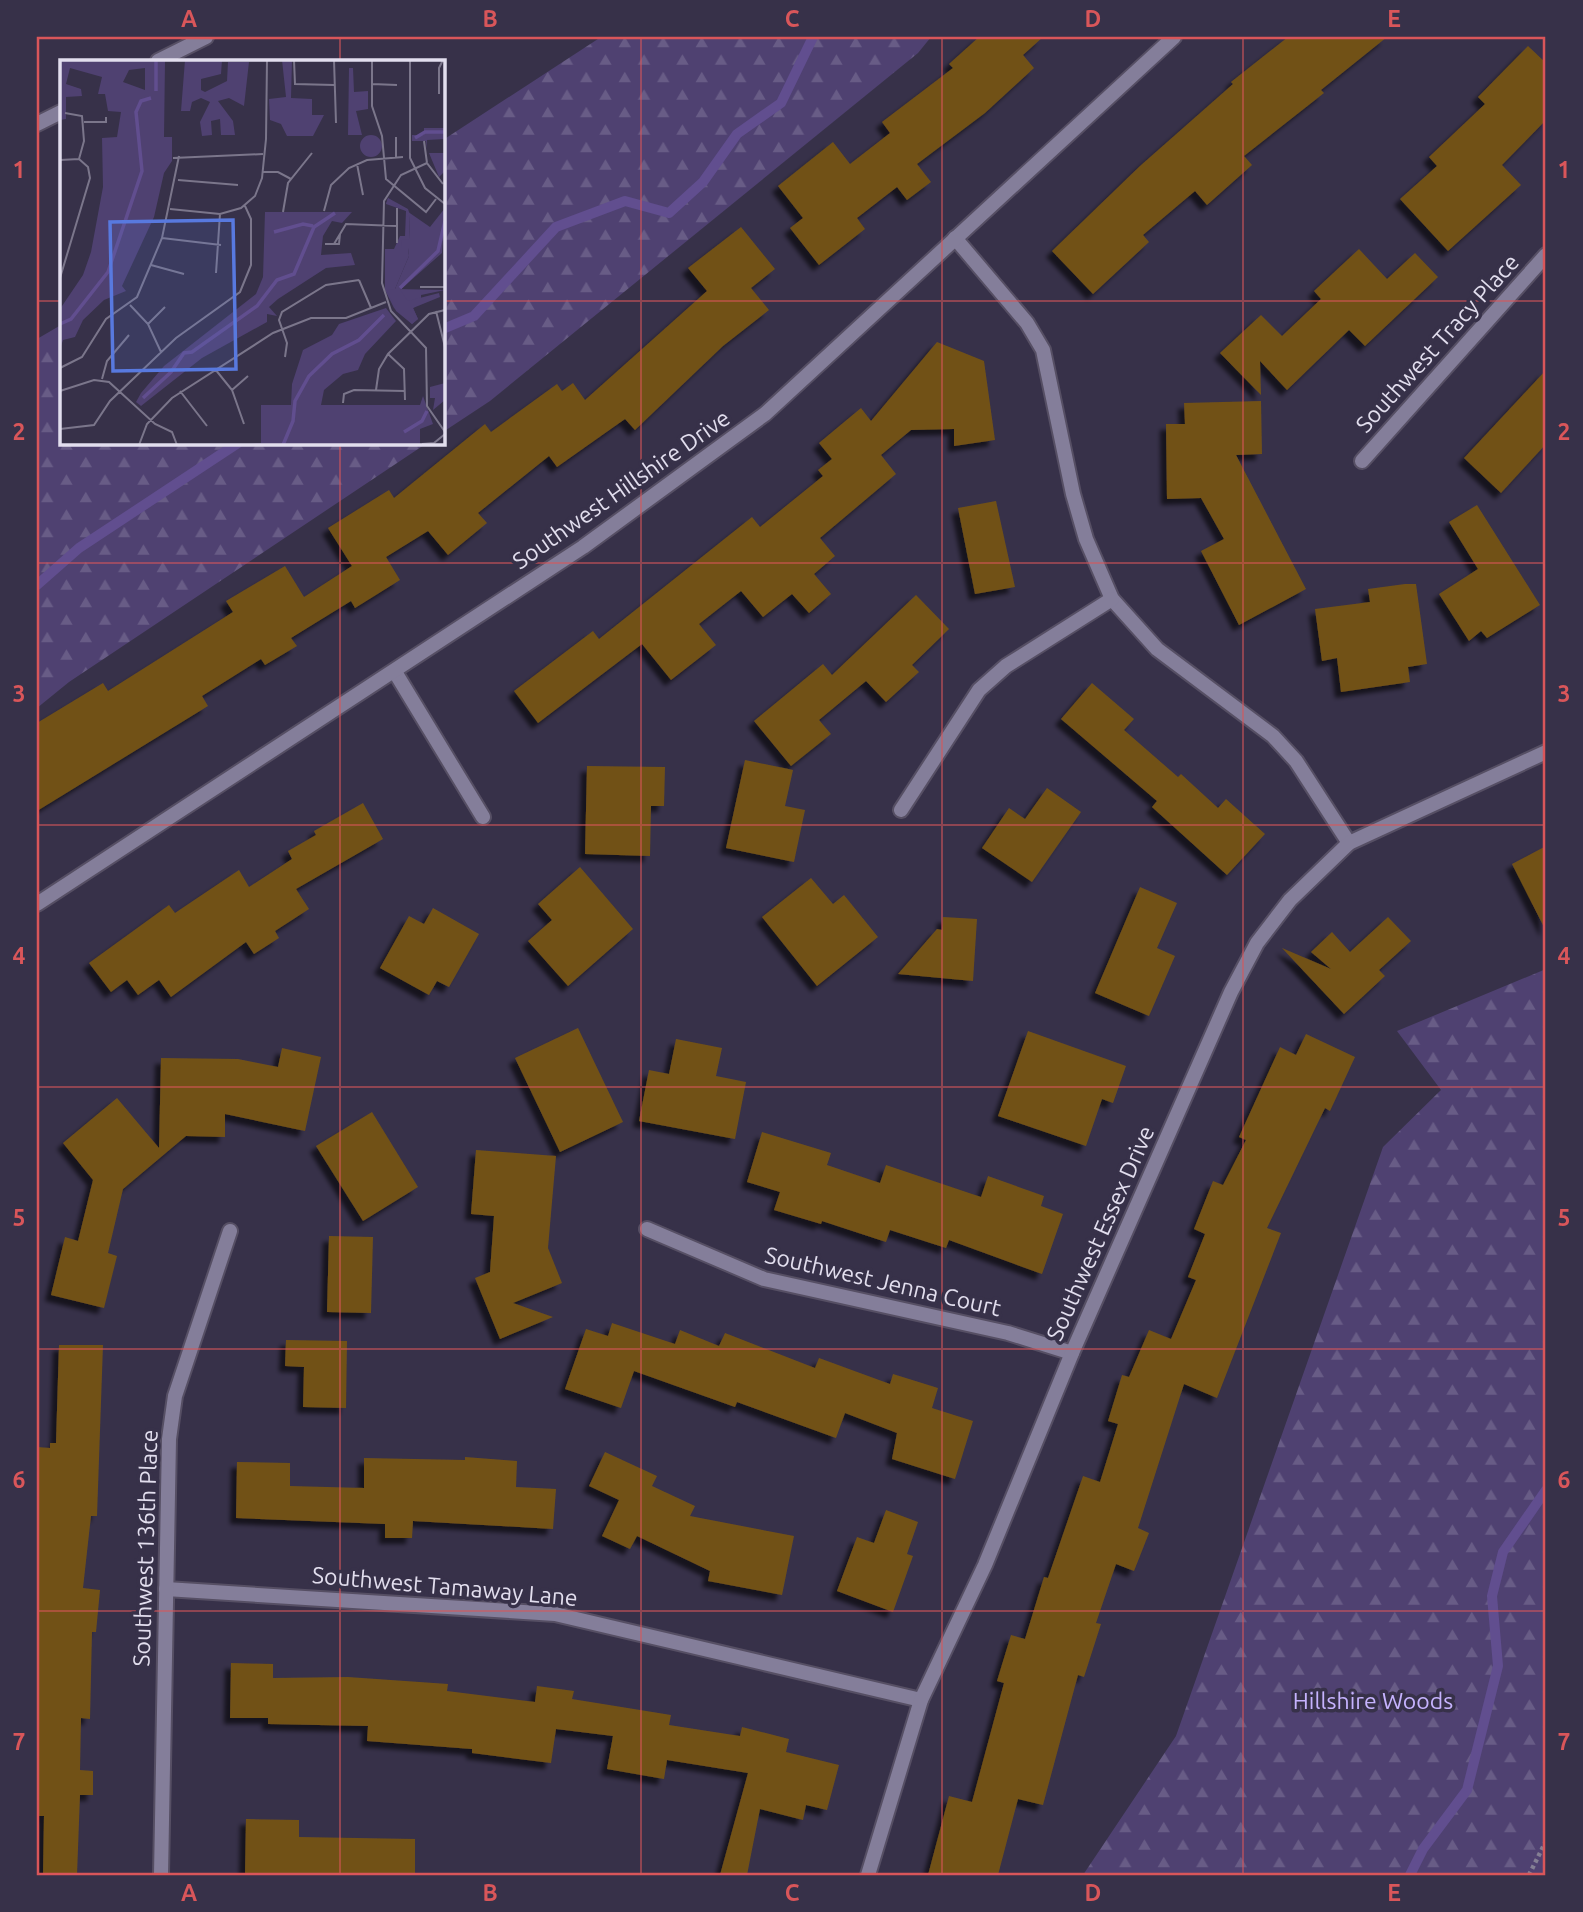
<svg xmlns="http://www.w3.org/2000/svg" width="1583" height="1912" viewBox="0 0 1583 1912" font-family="Ubuntu,sans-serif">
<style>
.forest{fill:url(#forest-firs)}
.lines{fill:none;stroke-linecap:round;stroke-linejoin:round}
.stream{stroke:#614e8f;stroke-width:10}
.building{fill:#715118;filter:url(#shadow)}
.minor-casing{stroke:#564f64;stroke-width:18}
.path{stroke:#847f94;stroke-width:4.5;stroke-dasharray:3.5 3.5;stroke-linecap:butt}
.minor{stroke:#847e9a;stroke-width:14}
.grid{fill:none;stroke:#d9565a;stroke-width:2;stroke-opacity:0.55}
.labels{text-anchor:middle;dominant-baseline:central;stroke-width:7;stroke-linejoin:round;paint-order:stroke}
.street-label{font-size:23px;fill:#e2deee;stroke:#373149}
.park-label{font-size:23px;fill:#c6b3fe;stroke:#373149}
.inset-river{fill:none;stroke:#614e8f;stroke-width:3.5}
.inset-road{fill:none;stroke:#7b768b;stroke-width:2}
.view{fill:#5879df;fill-opacity:0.15;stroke:#5879df;stroke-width:3.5}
.inset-edge{fill:none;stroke:#e2deee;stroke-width:3.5}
.neatline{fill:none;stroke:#d9565a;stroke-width:2.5}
.grid-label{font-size:23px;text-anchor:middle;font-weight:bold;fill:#d9565a}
</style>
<defs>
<pattern id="forest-firs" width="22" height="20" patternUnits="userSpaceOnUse" patternTransform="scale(1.75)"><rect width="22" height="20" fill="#4f4171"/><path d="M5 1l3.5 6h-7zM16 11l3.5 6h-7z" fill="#685c86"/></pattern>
<filter id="shadow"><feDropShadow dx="-6" dy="6" stdDeviation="2" flood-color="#0009"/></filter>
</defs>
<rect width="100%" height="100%" fill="#373149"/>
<g class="forest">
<path d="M601 37H931L918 53 490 401 443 432V140Z"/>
<path d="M61 325V443H427L69 682 37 708V339Z"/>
<path d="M1546 969V1875H1083L1176 1736 1383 1147 1441 1090 1397 1031Z"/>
</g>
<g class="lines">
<g class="stream">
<path d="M443 329 474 316 556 227 625 201 669 213 703 182 737 134 781 103 813 37"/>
<path d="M37 585 79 548 238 443"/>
<path d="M1410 1875 1423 1849 1467 1790 1498 1666 1492 1596 1503 1552 1546 1490"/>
</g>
</g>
<g class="building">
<path d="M979 37H1043L1023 55 1034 68 985 113 917 164 931 182 907 200 897 187 857 218 865 229 819 265 790 228 803 218 778 186 833 142 850 164 890 133 882 122 953 68 949 64Z"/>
<path d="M1288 37H1387L1321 90 1324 93 1244 156 1252 165 1207 205 1195 191 1143 235 1149 242 1093 294 1052 251 1140 166 1233 84 1231 82Z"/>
<path d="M1528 46 1546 63V120L1502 165 1521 185 1448 251 1400 199 1437 166 1429 157 1485 104 1478 97Z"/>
<path d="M741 227 775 269 751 288 769 310 723 346 635 430 625 419 557 467 549 456 478 513 487 523 448 555 428 531 386 557 400 580 355 608 351 601 291 638 297 646 265 665 261 659 202 696 208 706 37 811V723L103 683 108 691 233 612 226 601 285 566 304 597 352 566 328 528 389 490 394 498 485 424 491 432 557 384 562 391 573 383 585 400 707 291 688 268Z"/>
<path d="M1359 249 1387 279 1415 253 1438 277 1365 346 1349 330 1287 390 1260 361 1261 395 1220 353 1261 315 1282 336 1321 299 1314 291Z"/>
<path d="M937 342 984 361 995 440 954 446V429L911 430 881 455 896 474 820 538 835 556 814 574 831 594 809 613 792 594 763 617 741 591 699 624 716 645 671 680 642 644 538 723 514 691 593 631 599 639 752 517 760 527 823 476 818 470 832 459 819 443 861 408 871 421Z"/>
<path d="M1546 370V444L1501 493 1464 458Z"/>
<path d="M1261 401 1262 454 1236 455 1306 589 1239 625 1201 551 1224 539 1201 498 1167 499 1166 424H1185L1184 403Z"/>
<path d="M996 501 1015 587 975 594 958 508Z"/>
<path d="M1477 505 1540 605 1487 638 1481 631 1469 641 1439 594 1478 569 1449 522Z"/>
<path d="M1405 584H1416L1427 664 1408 667 1410 682 1341 692 1337 658 1322 661 1315 609 1370 602 1368 589Z"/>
<path d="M916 595 949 629 912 665 919 672 886 702 866 681 819 720 831 734 791 766 754 721 823 664 832 675Z"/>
<path d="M1092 683 1134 719 1124 730 1178 777 1181 774 1218 808 1226 799 1265 834 1227 875 1152 807 1157 801 1061 719Z"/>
<path d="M745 760 793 770 785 806 805 810 794 862 726 848Z"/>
<path d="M587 766 665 767 664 806H651L650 856 585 854Z"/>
<path d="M1047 788 1081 812 1032 882 982 848 1009 808 1025 819Z"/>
<path d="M363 803 383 839 296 889 309 909 275 931 279 938 254 954 246 942 171 997 159 980 138 995 127 980 111 992 89 963 169 905 175 913 239 870 249 887 292 859 288 851 316 835 314 831Z"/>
<path d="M1546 846V931L1512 864Z"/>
<path d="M580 867 633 929 568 986 528 941 552 920 538 904Z"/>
<path d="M811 878 833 904 844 895 878 937 817 986 762 917Z"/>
<path d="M1140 887 1177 903 1157 948 1175 956 1149 1016 1095 993Z"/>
<path d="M433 908 479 934 449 987 437 981 429 995 380 968 409 916 424 924Z"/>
<path d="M943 917 977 919 973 981 898 974 937 929 942 930Z"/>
<path d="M1388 917 1411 941 1379 970 1385 976 1344 1014 1282 948 1331 969 1311 952 1332 932 1350 952Z"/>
<path d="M578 1028 623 1122 560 1152 515 1058Z"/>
<path d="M1028 1031 1126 1066 1113 1103 1102 1099 1086 1146 998 1116Z"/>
<path d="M1306 1034 1355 1057 1330 1111 1325 1108 1267 1228 1281 1233 1217 1398 1184 1384 1138 1528 1149 1533 1134 1571 1116 1564 1096 1623 1101 1624 1084 1677 1078 1675 1043 1805 1018 1799 998 1875H928L949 1796 972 1802 1004 1683 997 1681 1011 1635 1025 1639 1044 1577 1048 1578 1083 1476 1100 1482 1118 1424 1108 1421 1122 1375 1129 1377 1149 1330 1171 1339 1196 1280 1188 1277 1205 1234 1194 1229 1213 1181 1223 1185 1246 1140 1239 1137 1280 1047 1296 1055Z"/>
<path d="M676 1039 722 1048 716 1076 746 1082 735 1139 639 1121 649 1070 669 1074Z"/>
<path d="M282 1048 321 1057 305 1131 225 1114V1137L186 1136 123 1189 108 1253 117 1256 104 1308 51 1295 65 1237 78 1241 93 1180 63 1143 117 1098 159 1148 161 1058 238 1059 278 1067Z"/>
<path d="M372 1112 418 1187 363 1221 316 1146Z"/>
<path d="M762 1132 831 1153 827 1165 880 1183 886 1165 981 1197 988 1176 1044 1196 1041 1206 1063 1214 1042 1274 949 1240 946 1248 890 1230 886 1242 822 1221 821 1224 774 1210 780 1192 747 1182Z"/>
<path d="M476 1150 556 1156 548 1248 562 1283 513 1303 553 1317 500 1339 475 1278 490 1272 494 1216 471 1214Z"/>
<path d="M329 1236 373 1237 371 1313 327 1312Z"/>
<path d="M612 1323 675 1344 680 1330 719 1346 725 1333 815 1368 819 1358 890 1384 893 1374 938 1388 932 1408 973 1421 955 1479 892 1459 897 1433 845 1413 836 1438 737 1402 735 1407 634 1371 621 1408 565 1389 586 1329 608 1336Z"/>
<path d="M286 1340 347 1341 346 1408 303 1407 304 1367 285 1366Z"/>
<path d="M59 1345H103L97 1516H91L83 1588 100 1590 96 1632H92L90 1719 81 1718 80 1770 93 1771V1795H80L77 1875H43L44 1816H37V1447L50 1448V1443H56Z"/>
<path d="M605 1452 657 1476 652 1486 695 1506 690 1516 794 1536 782 1595 708 1581 710 1571 637 1536 630 1549 602 1536 619 1500 589 1486Z"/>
<path d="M465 1457 517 1461 516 1487 556 1489 553 1529 413 1521 412 1538H385V1524L236 1518 237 1462 290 1463V1486L364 1488V1458L465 1460Z"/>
<path d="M886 1510 918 1522 907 1554 913 1556 893 1612 837 1591 857 1537 874 1543Z"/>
<path d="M231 1663 273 1664V1678L348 1677 448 1684 447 1691 535 1702 537 1686 574 1691 572 1699 671 1715 669 1725 740 1736 742 1727 789 1739 786 1752 839 1765 827 1810 806 1805 803 1820 760 1809 747 1875H720L748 1773 667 1760 664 1779 607 1769 613 1736 556 1729 551 1763 472 1753V1749L367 1741 368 1726 268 1724V1718H230Z"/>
<path d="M246 1819 299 1820V1837L415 1839V1875L245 1874Z"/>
</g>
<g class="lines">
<g class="minor-casing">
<g id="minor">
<path d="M158 61 206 37"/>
<path d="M37 124 61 112"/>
<path d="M955 238 1027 323 1043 350 1073 494 1086 539 1112 599 1157 649 1273 736 1296 761 1349 843"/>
<path d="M1362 461 1546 255"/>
<path d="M395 672 483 817"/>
<path d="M901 810 979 690 1006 666 1112 599"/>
<path d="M37 904 583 547 765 414 1174 37"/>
<path d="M647 1229 764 1279 1008 1333 1072 1353"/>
<path d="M166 1589 555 1614 921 1700"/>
<path d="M161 1875 169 1439 175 1396 230 1231"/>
<path d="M868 1875 921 1700 985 1565 1072 1353 1231 992 1257 943 1290 900 1349 843 1546 752"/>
</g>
</g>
<path class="path" d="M1529 1875 1546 1841"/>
<use href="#minor" class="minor"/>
</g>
<path class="grid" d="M340 37V61M641 37V1875M942 37V1875M1243 37V1875M37 301H61M443 301H1546M340 443V1875M37 563H1546M37 825H1546M37 1087H1546M37 1349H1546M37 1611H1546"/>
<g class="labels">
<g class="street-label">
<text transform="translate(1437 343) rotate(-48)">Southwest Tracy Place</text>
<text transform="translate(621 489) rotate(-35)">Southwest Hillshire Drive</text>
<text transform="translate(1100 1233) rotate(-66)">Southwest Essex Drive</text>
<text transform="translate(883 1281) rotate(13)">Southwest Jenna Court</text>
<text transform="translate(145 1548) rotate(-88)">Southwest 136th Place</text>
<text transform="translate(445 1586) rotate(5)">Southwest Tamaway Lane</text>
</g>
<g class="park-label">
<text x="1373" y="1700">Hillshire Woods</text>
</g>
</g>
<g transform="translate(60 60)">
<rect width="385" height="385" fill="#373149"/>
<path d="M300 86a11 11 0 1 1 22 0a11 11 0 1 1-22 0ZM369 93H385V111L379 117ZM328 138 348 149 350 155 349 179 342 188H348L349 196 335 229 385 230 361 235V243L353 248 358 259 352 264 334 248 325 230V189H334L340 176H345L346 151 326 144Z" fill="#4f4171"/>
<path d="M0 0 105 1 104 77H112V101L104 113 94 157 62 226 66 231 44 240 23 260 15 277 3 280 0 289V249L23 215 31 192 43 127 42 78 57 77 61 52 48 51 45 34H38L42 17 10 8 6 24 21 29 22 36 6 37V59L0 60ZM85 8V30L63 22 69 10ZM125 0H162L161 14 141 19V30L145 32 167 21 168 2H189L184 46 169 38 158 41 173 61 175 75H161L160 59 151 61 152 75 142 76 140 62 150 42 141 38 132 42 130 51H121ZM222 0H232L231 38 252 39V55H264L253 76H227L221 64 210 60 209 39 226 37ZM289 8H293L294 32 308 31V49L296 51 302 75H288ZM364 68H385V79L367 80V89L366 81H352V75H364ZM328 138 370 167 385 148 382 193 340 230 348 241 379 233 380 237 353 248 358 259 352 264 336 251 327 230 335 229 349 196 348 188H341L342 180 349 179 350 155 346 157V151L334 144H326ZM205 152H292L282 163 272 161 263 176 261 195 291 193 295 205 266 208 218 239 209 247 217 256 207 254V262L142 298 81 346 76 342 81 333 104 306 196 234 203 217ZM326 248 336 261 305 294 298 310 283 314 264 330 261 345H360L363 336 373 364 360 369V385H178L201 383V345H231L232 324 243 290 272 275 279 264ZM385 323V340L373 350 375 338H370V327Z" fill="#4f4171" fill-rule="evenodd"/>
<path class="inset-river" d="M96 31V0M355 78 365 72H385M214 172 243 164 253 166M340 228 378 191 385 161M0 264 11 259 48 212 82 111 76 52 81 41 91 38M83 338 111 312 124 293 132 292 197 246 217 220 234 214 254 167 275 153M344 372 362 361 367 351M223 385 233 361 235 341 249 316 272 294 299 280 324 255"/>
<path class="inset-road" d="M234 0 235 24 274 25M274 0 276 63M312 0V46L322 76 326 119 366 152 376 139M350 0V98L365 128 385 144M312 24 337 25M379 34V8L383 0M5 53 22 56 24 81 19 99M24 62H46V57M336 77V99M364 81 367 103 383 124M113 98 203 94M0 100 19 99 28 107 30 118 0 218M367 103 341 115 324 141 322 223 331 251 366 288 367 346 385 372M297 104 303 135M203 112H218L231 119M118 120 178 125M110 149 160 154 181 148 195 136 202 118 206 79 207 0M264 151 271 125 289 108 307 100 343 97M223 152 228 123 252 93M102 178 161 185M337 183V148M265 184H279L280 174M274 184 286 164 337 166M91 205 124 214M156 213 160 154M299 220 311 248M360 227H385M70 245 88 264 101 292M376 251 385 287M88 264 105 247M328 294 344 309 345 340M225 297 227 283 219 260 222 252 266 225 299 220M0 308 22 297 46 259 77 237 102 178 119 96M155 309 172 330 184 364M42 319 47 301 69 275M172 330 188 316M316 330 319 309 328 294 369 254 385 250M0 331 34 320 49 322 95 364 112 372 117 385M120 331 147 366M283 343 284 334 294 330 345 331M0 369 34 365 50 341 116 278 180 232 191 205V159L185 146M362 384 374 383 385 374M79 385 87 364 112 338 213 273 251 258H286L326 242"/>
<path class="view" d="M173 160 176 309 53 311 50 162Z"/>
<rect width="385" height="385" class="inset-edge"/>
</g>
<rect width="1583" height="1912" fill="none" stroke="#373149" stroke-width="77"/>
<rect x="38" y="38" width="1506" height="1836" class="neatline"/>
<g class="grid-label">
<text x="189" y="27">A</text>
<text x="490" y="27">B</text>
<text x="792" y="27">C</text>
<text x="1093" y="27">D</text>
<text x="1394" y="27">E</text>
<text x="19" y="178">1</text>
<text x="1564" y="178">1</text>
<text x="19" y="440">2</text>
<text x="1564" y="440">2</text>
<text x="19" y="702">3</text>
<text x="1564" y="702">3</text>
<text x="19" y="964">4</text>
<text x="1564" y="964">4</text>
<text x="19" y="1226">5</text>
<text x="1564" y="1226">5</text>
<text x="19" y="1488">6</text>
<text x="1564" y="1488">6</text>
<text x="19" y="1750">7</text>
<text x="1564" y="1750">7</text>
<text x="189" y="1901">A</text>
<text x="490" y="1901">B</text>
<text x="792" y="1901">C</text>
<text x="1093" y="1901">D</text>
<text x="1394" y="1901">E</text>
</g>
</svg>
